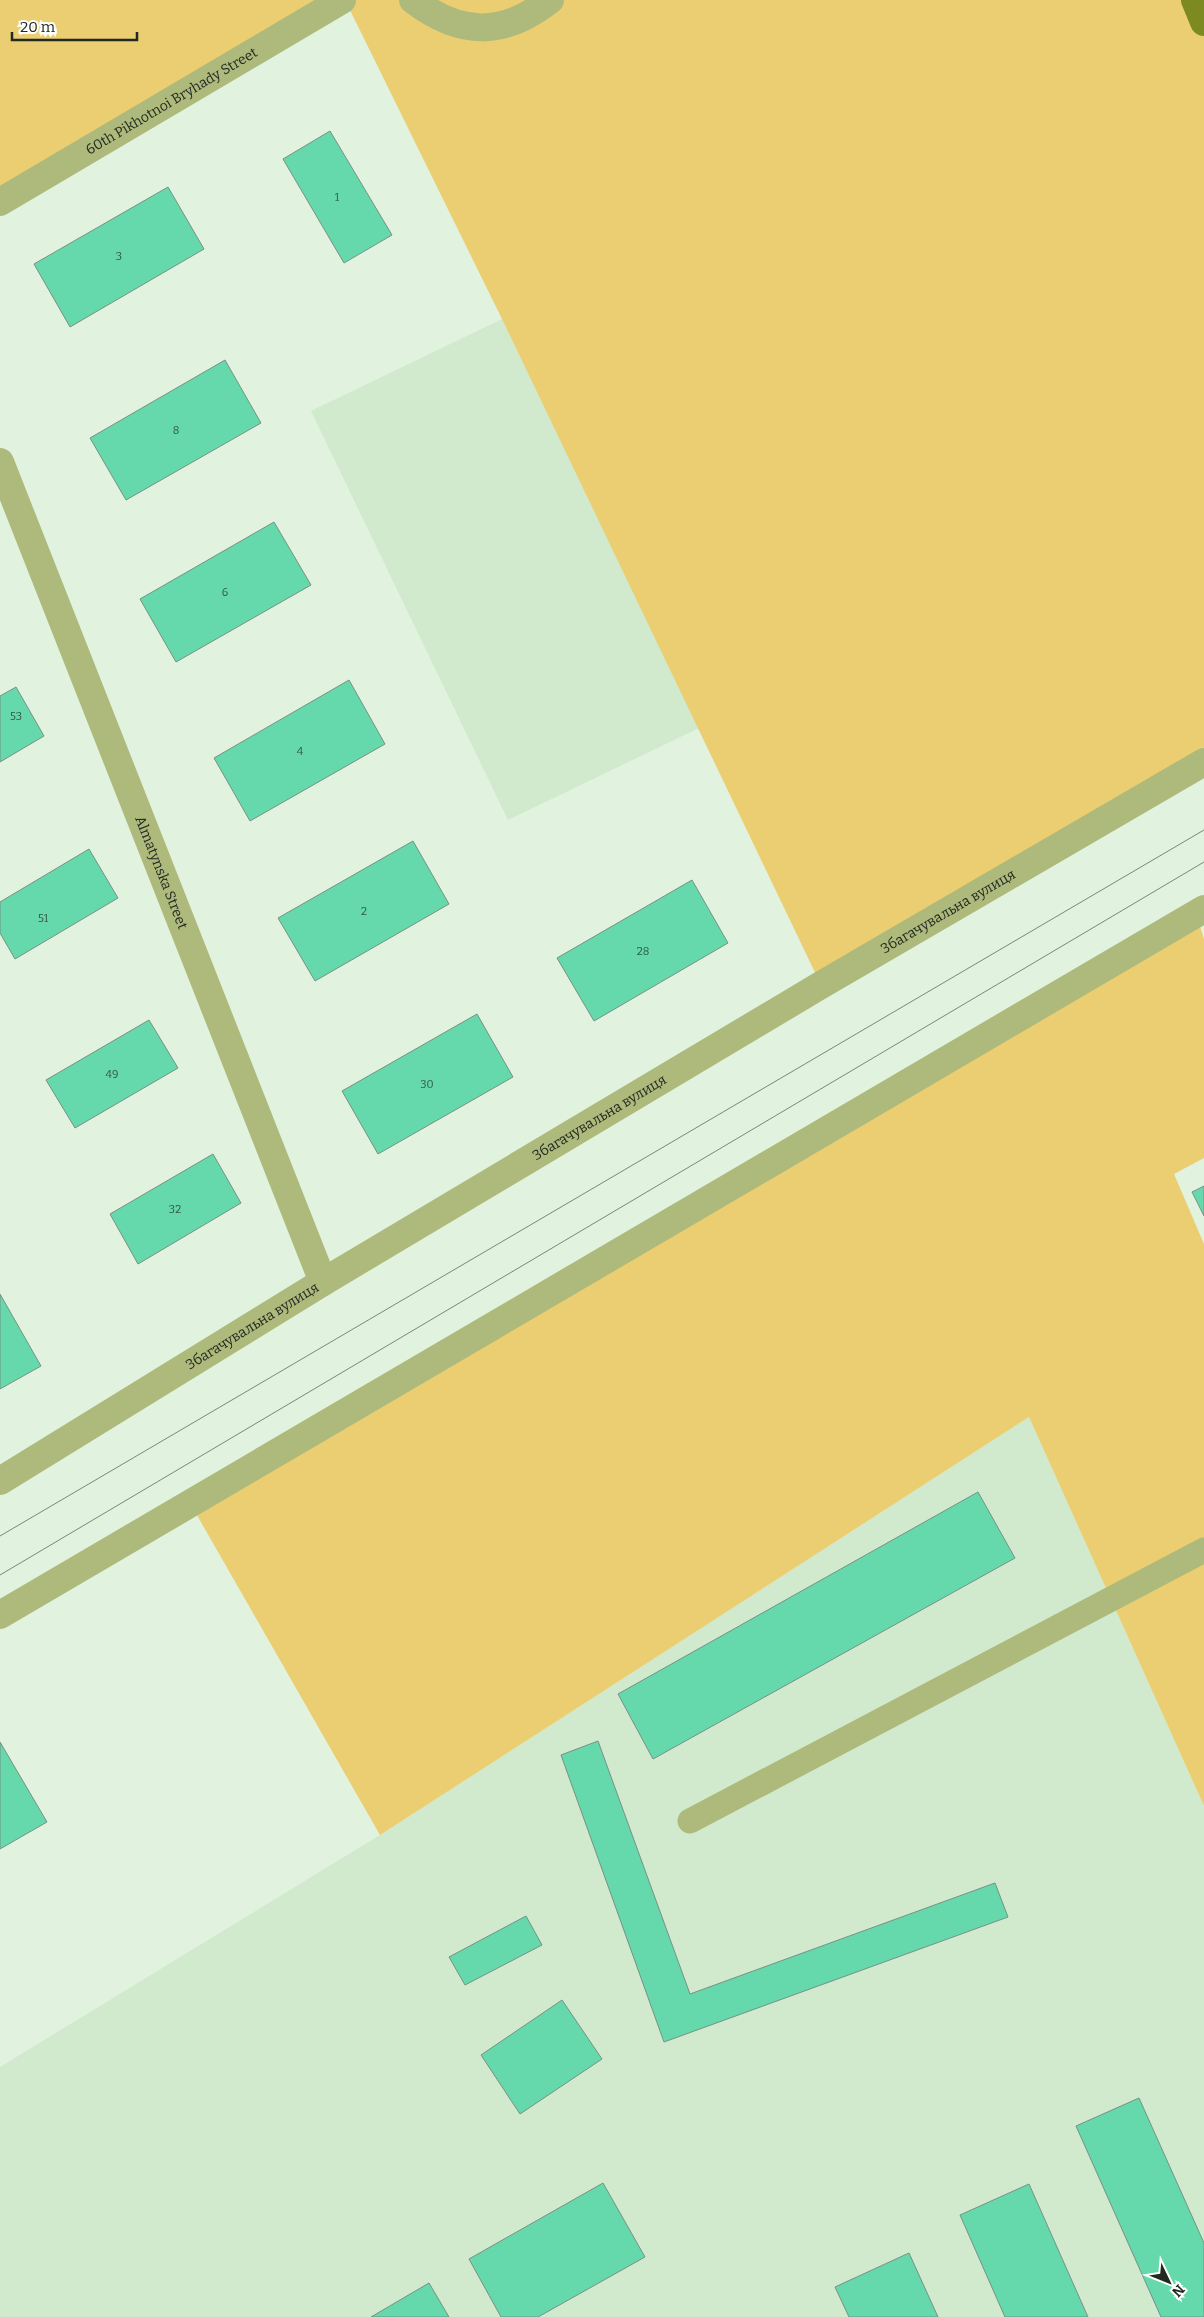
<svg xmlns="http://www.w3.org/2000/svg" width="1204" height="2317" viewBox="0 0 1204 2317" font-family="Bitter,serif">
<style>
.built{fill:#d1e9cd}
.green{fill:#eace71}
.building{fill:#65d9ab;stroke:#779185}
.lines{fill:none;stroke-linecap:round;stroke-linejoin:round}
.service{stroke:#aeb97c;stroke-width:25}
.minor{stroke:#aeb97c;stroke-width:28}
.primary{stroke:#7c8a21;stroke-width:28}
.tram{stroke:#7b8779;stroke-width:1}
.labels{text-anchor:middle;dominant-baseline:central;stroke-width:4;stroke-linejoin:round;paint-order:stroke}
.number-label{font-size:11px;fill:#354}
.street-label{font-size:14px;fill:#222921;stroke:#fff}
</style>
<rect width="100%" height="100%" fill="#e1f3de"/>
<g class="built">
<path d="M502 319 699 728 508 820 311 411Z"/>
<path d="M1029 1417 1204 1806V2317H0V2067L380 1835Z"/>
</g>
<g class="green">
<path d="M0 0H342L0 202Z"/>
<path d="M345 0H1204V762L821 985 502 319Z"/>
<path d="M1196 913 1204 939V1158L1174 1174 1204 1244V1806L1029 1417 380 1835 190 1503Z"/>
</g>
<g class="building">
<path d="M330 131 392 235 344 263 283 159Z"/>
<path d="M168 187 204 249 70 327 34 264Z"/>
<path d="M225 360 261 423 126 500 90 438Z"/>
<path d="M274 522 311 585 176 662 140 599Z"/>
<path d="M349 680 385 744 250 821 214 758Z"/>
<path d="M16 687 44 736 0 762V696Z"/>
<path d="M413 841 449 904 315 981 278 918Z"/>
<path d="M89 849 118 898 15 959 0 933V902Z"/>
<path d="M692 880 728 943 594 1021 557 958Z"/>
<path d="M477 1014 513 1077 378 1154 342 1091Z"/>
<path d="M149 1020 178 1068 75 1128 46 1080Z"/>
<path d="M213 1154 241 1203 138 1264 110 1214Z"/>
<path d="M1204 1186V1216L1192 1192Z"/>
<path d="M0 1294 41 1366 0 1389Z"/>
<path d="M978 1492 1015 1558 653 1759 618 1694Z"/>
<path d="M598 1741 690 1994 995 1883 1008 1917 664 2042 561 1755Z"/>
<path d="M0 1742 47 1822 0 1849Z"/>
<path d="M526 1916 542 1945 465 1985 449 1957Z"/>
<path d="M562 2000 602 2059 520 2114 481 2055Z"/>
<path d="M1139 2098 1204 2243V2317H1161L1076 2126Z"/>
<path d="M603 2183 645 2257 538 2317H501L469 2259Z"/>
<path d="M1029 2184 1088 2317H1005L960 2215Z"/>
<path d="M909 2253 938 2317H849L835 2287Z"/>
<path d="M429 2283 449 2317H371Z"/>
</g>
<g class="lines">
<path class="service" d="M690 1821 1204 1550"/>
<g class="minor">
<path d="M413 0C460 36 503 37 550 0"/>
<path id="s1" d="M0 202 342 0"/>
<path id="s2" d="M0 462 323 1282"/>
<path id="s3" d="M0 1481 323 1282 821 985 1204 762"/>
<path d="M0 1615 1204 909"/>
</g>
<path class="primary" d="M1195 0 1204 22"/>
<g class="tram">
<path d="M0 1536 1204 830"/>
<path d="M0 1575 1204 862"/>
</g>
</g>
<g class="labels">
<g class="number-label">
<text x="337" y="197">1</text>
<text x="119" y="256">3</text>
<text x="176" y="430">8</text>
<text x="225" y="592">6</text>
<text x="16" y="716">53</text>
<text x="300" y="751">4</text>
<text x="364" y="911">2</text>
<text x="43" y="918">51</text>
<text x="643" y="951">28</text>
<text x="112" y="1074">49</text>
<text x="427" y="1084">30</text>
<text x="175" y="1209">32</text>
</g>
<g class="street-label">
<text stroke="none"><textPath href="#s1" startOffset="199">60th Pikhotnoi Bryhady Street</textPath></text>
<text stroke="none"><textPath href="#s2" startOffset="441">Almatynska Street</textPath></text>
<text stroke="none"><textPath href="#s3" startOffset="1106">Збагачувальна вулиця</textPath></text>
<text stroke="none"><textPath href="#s3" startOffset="701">Збагачувальна вулиця</textPath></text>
<text stroke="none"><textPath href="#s3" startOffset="296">Збагачувальна вулиця</textPath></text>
</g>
</g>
<g transform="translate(1169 2282) rotate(133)" stroke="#ffffff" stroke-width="4" paint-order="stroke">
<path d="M0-4L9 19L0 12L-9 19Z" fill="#222921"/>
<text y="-8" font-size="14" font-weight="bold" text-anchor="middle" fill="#222921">N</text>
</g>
<path d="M12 32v8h125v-8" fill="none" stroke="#222921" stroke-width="2.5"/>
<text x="20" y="32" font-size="15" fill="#222921" stroke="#ffffff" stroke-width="4" paint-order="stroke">20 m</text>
</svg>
